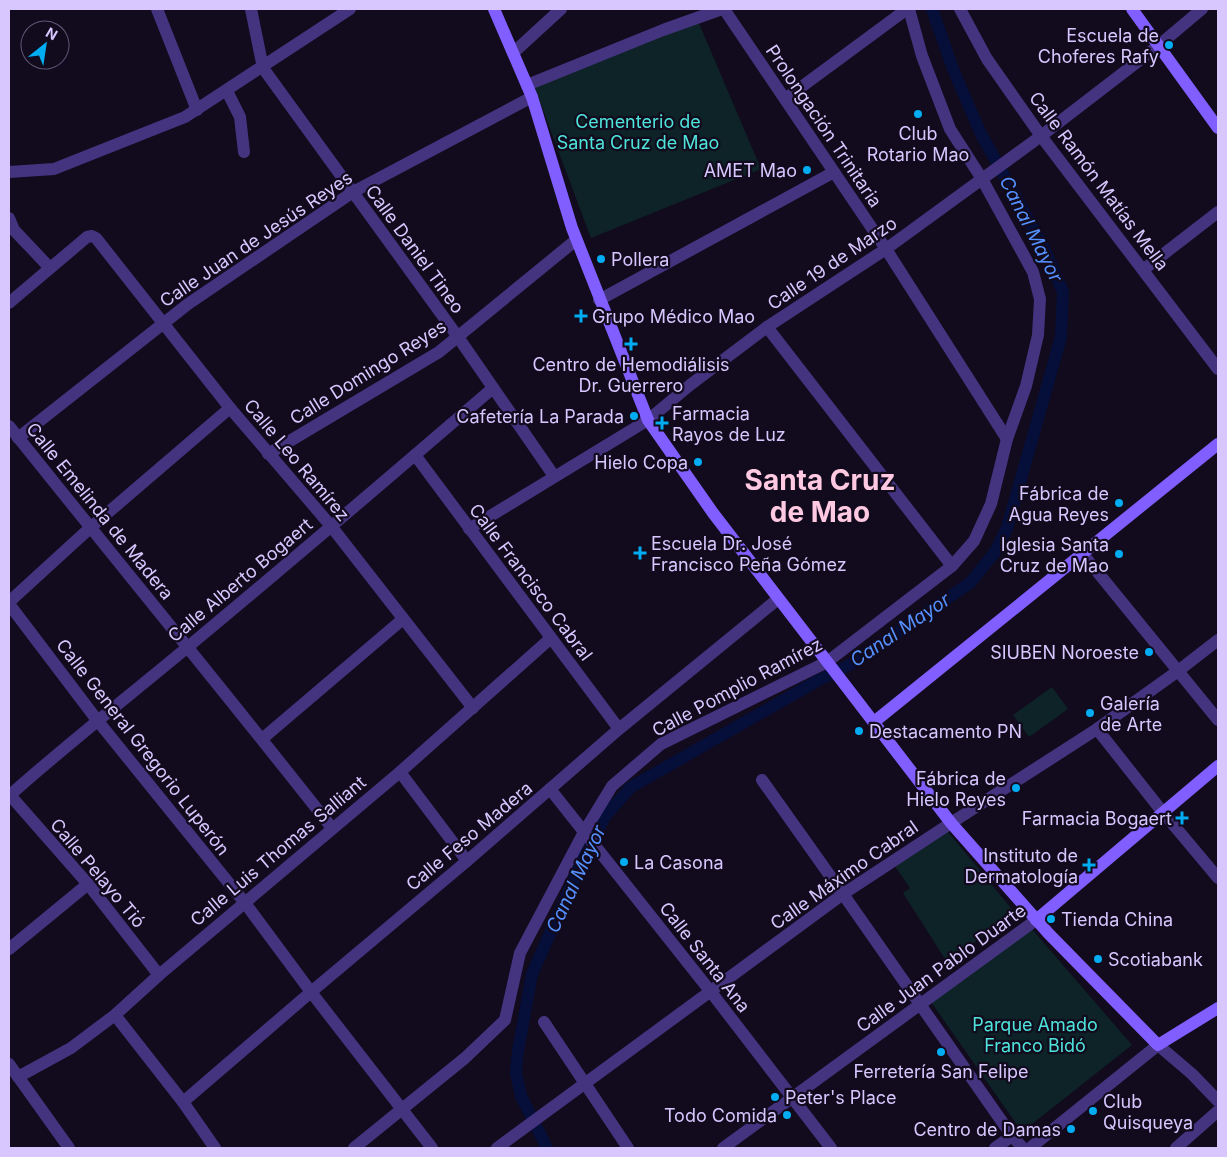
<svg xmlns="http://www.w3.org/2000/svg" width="1227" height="1157" viewBox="0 0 1227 1157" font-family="Inter,sans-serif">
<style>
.green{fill:#0d2327}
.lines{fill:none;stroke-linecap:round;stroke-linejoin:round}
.canal{stroke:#060f3a;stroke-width:12}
.street{stroke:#44337f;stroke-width:12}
.secondary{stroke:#805eff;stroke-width:12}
.poi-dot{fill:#00acf2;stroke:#110b1d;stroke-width:2}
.labels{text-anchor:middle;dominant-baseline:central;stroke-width:4.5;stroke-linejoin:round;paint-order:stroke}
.poi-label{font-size:18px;fill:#d8c7ff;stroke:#110b1d;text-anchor:end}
.park-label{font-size:18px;fill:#4ee4db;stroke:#110b1d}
.street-label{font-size:18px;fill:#d8c7ff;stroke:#110b1d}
.water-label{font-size:19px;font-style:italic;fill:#5590ff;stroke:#110b1d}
.town-label{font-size:28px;font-weight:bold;fill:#ffc9e1;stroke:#110b1d}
</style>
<rect width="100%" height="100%" fill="#110b1d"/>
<g class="green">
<path d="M698 21 761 169 591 238 534 86Z"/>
<path d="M1052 687 1068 709 1029 737 1013 715Z"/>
<path d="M944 827 1015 913 947 962 903 893 910 888 892 862Z"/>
<path d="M1031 928 1132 1045 1022 1132 929 999Z"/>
</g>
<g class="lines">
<path class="canal" d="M547 1148 521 1096 516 1073 518 1051 532 974 584 857 606 815 631 787 817 681 849 665 970 583 995 552 1007 528 1061 337 1063 292 1043 246 980 132 953 69 932 9"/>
<g class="street">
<path d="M157 9 197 110"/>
<path d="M251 9 263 68 458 337 554 476"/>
<path d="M724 9 886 249 1007 439"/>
<path d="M960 9 987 59 1041 136 1218 369"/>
<path d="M513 53 561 9"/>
<path d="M527 85 663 30 722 9"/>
<path d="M227 91 240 117 244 152"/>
<path d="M785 99 907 9"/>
<path d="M9 172 54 169 185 117 350 9"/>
<path d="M9 218 14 230 50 268"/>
<path d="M1143 270 1218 212"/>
<path d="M599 300 834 172"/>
<path d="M9 303 87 237 92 236 96 238 230 408 331 526 473 708"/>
<path d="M767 327 952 566"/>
<path d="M9 426C116 560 226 693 332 828"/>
<path d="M18 438 188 304 353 192 532 97"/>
<path d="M268 454 439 352 576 240"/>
<path d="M415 455 619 729"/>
<path d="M469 529 648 420 690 385 767 327 886 249 1041 136 1158 46 1202 9"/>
<path d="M1082 553 1218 720"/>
<path d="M9 602 90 528 230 408"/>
<path d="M9 604 97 720 245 903 311 992 432 1148"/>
<path d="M1097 729 1161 810 1218 878"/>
<path d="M262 739 403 619"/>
<path d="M400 772 467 861"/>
<path d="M762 780 843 894 1012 1136 1023 1148"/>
<path d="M550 789 711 992 831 1148"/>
<path d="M9 794 88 884 159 975"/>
<path d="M9 796C67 744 129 696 189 646 291 561 392 475 493 388"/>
<path d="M9 949 88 884"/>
<path d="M115 1015 183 1102 215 1148"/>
<path d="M544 1022 628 1148"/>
<path d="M9 1064 69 1148"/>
<path d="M18 1077 71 1048 115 1015 159 975 400 772 551 638"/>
<path d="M183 1102 311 992 467 861 619 729 778 599"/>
<path d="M354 1148 465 1058 505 1020 520 953 584 832 612 786 661 744 827 662 952 566 974 541 991 504 1007 439 1026 386 1038 335 1040 299 1033 272 982 179 950 129 922 56 909 9"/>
<path d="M497 1148 843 894 951 823 1097 729 1178 671 1218 640"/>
<path d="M723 1148 1036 920"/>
<path d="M995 1148 1012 1136"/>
<path d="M1030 1148 1158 1045 1192 1074 1218 1101"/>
<path d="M1176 1148 1218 1111"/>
</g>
<g class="secondary">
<path d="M494 9 532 97 572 228 648 420 713 513 951 823 1049 934 1158 1045 1218 1008"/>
<path d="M1132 9 1218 128"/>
<path d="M874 722 1218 444"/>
<path d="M1036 920 1218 766"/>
</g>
</g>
<g class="poi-dot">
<circle cx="1169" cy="45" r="5"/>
<circle cx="918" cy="114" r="5"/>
<circle cx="807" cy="170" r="5"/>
<circle cx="601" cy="259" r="5"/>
<path d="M578.5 308.5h5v5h5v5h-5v5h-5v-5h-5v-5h5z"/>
<path d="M628.5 336.5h5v5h5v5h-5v5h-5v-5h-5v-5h5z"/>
<circle cx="634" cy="416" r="5"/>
<path d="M659.5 415.5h5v5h5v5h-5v5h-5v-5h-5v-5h5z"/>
<circle cx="698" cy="462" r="5"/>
<circle cx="1119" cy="503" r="5"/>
<path d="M637.5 545.5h5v5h5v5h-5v5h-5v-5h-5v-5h5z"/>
<circle cx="1119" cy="554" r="5"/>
<circle cx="1149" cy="652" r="5"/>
<circle cx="1090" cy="713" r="5"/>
<circle cx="859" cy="731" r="5"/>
<circle cx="1016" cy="788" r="5"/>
<path d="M1179.5 810.5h5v5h5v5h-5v5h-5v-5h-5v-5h5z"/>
<circle cx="624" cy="862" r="5"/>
<path d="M1086.5 857.5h5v5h5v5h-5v5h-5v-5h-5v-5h5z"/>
<circle cx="1051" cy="919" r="5"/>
<circle cx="1098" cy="959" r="5"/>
<circle cx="941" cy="1052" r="5"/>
<circle cx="775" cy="1097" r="5"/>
<circle cx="1093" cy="1111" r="5"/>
<circle cx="787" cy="1115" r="5"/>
<circle cx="1071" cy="1129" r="5"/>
</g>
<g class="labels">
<g class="poi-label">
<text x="1159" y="35">Escuela de<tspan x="1159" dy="21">Choferes Rafy</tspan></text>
<text x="918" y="133" text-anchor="middle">Club<tspan x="918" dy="21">Rotario Mao</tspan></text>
<text x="797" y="170">AMET Mao</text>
<text x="611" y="259" text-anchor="start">Pollera</text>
<text x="592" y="316" text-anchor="start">Grupo Médico Mao</text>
<text x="631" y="364" text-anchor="middle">Centro de Hemodiálisis<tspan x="631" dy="21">Dr. Guerrero</tspan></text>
<text x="672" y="413" text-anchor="start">Farmacia<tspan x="672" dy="21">Rayos de Luz</tspan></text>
<text x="624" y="416">Cafetería La Parada</text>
<text x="688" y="462">Hielo Copa</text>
<text x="1109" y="493">Fábrica de<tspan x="1109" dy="21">Agua Reyes</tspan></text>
<text x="651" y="543" text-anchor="start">Escuela Dr. José<tspan x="651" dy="21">Francisco Peña Gómez</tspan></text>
<text x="1109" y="544">Iglesia Santa<tspan x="1109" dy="21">Cruz de Mao</tspan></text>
<text x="1139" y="652">SIUBEN Noroeste</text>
<text x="1100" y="703" text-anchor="start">Galería<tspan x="1100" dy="21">de Arte</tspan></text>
<text x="869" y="731" text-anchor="start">Destacamento PN</text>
<text x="1006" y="778">Fábrica de<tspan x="1006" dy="21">Hielo Reyes</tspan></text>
<text x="1172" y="818">Farmacia Bogaert</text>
<text x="1078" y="855">Instituto de<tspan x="1078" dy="21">Dermatología</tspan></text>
<text x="634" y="862" text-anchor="start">La Casona</text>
<text x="1061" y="919" text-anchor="start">Tienda China</text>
<text x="1108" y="959" text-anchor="start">Scotiabank</text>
<text x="941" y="1071" text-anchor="middle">Ferretería San Felipe</text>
<text x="785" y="1097" text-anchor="start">Peter's Place</text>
<text x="1103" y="1101" text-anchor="start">Club<tspan x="1103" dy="21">Quisqueya</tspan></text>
<text x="777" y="1115">Todo Comida</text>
<text x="1061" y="1129">Centro de Damas</text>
</g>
<g class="park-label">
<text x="638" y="121">Cementerio de<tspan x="638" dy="21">Santa Cruz de Mao</tspan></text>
<text x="1035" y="1024">Parque Amado<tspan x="1035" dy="21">Franco Bidó</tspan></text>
</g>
<g class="street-label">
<text transform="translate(824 126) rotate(56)">Prolongación Trinitaria</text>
<text transform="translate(1099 181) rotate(53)">Calle Ramón Matías Mella</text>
<text transform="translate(256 239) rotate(-34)">Calle Juan de Jesús Reyes</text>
<text transform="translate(415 249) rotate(54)">Calle Daniel Tineo</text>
<text transform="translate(832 263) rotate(-34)">Calle 19 de Marzo</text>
<text transform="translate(368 372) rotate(-32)">Calle Domingo Reyes</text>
<text transform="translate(297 460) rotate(50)">Calle Leo Ramírez</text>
<text transform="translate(100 511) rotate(51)">Calle Emelinda de Madera</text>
<text transform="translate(240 580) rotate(-40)">Calle Alberto Bogaert</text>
<text transform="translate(531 582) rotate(53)">Calle Francisco Cabral</text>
<text transform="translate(737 687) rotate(-28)">Calle Pomplio Ramírez</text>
<text transform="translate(143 747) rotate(52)">Calle General Gregorio Luperón</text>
<text transform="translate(469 836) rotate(-40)">Calle Feso Madera</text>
<text transform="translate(278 851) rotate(-40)">Calle Luis Thomas Salliant</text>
<text transform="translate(98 873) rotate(50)">Calle Pelayo Tió</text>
<text transform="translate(844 875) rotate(-35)">Calle Máximo Cabral</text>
<text transform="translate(705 957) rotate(52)">Calle Santa Ana</text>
<text transform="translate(941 968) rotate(-36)">Calle Juan Pablo Duarte</text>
</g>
<g class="water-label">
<text transform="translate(1031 229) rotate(63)">Canal Mayor</text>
<text transform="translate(900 630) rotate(-34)">Canal Mayor</text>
<text transform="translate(576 879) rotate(-65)">Canal Mayor</text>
</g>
<g class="town-label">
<text x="820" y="480">Santa Cruz<tspan x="820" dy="32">de Mao</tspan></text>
</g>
</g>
<rect width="1227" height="1157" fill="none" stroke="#d8c7ff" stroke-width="20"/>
<g transform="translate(45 45) rotate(30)"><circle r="24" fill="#110b1d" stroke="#615677"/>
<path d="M0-4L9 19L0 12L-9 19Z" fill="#00acf2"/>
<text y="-8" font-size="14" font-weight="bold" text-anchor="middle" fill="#d8c7ff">N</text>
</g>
</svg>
